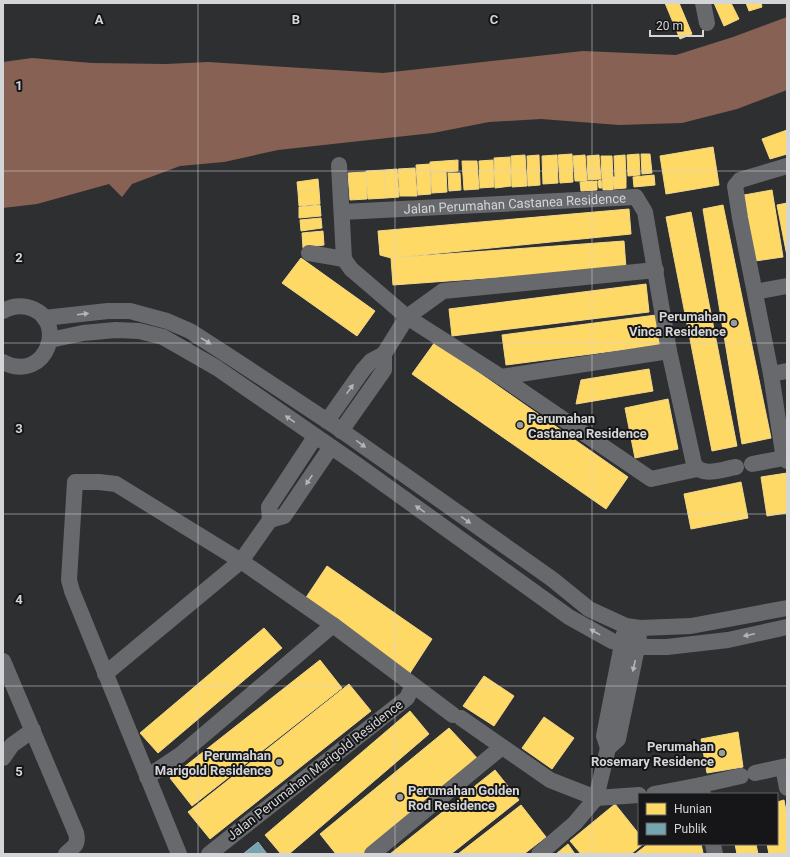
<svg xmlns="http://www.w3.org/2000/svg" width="790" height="857" viewBox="0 0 790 857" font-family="Roboto,sans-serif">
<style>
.water{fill:#876154}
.homes{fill:#ffd966;stroke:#f2d888}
.public{fill:#76a5af;stroke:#92b3bb}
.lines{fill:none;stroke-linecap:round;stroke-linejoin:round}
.street{stroke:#67696d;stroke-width:16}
.oneway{fill:#b3b5b7}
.grid{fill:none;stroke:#d4d5d7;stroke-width:1;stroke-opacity:0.55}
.poi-dot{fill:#9a9b9d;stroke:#161618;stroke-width:1.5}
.labels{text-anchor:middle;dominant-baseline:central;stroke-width:4;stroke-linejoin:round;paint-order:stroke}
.street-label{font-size:13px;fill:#d4d5d7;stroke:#161618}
.poi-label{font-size:13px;font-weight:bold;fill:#d4d5d7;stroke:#161618;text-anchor:end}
.grid-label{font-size:13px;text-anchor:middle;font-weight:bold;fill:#d4d5d7;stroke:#161618;stroke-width:4;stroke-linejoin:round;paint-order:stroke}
</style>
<rect width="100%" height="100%" fill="#2e2f31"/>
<path class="water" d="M787 17V90L737 109 682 123 619 125 541 119 489 122 433 133 278 150 224 162 180 166 132 184 122 197 109 184 37 204 3 208V62L32 58 92 63 166 64 208 62 383 73 583 51 676 55 733 37Z"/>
<g class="homes">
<path d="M665 3H679L692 34 680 39Z"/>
<path d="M714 3H731L739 19 724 26Z"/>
<path d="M746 3H761L762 7 749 11Z"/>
<path d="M787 130V154L770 159 762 139Z"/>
<path d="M713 147 719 185 666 194 660 156Z"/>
<path d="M572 154 573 182 560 183 558 155Z"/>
<path d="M639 154 640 175 628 176 627 155Z"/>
<path d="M641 154H650L652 173 642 174Z"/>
<path d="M525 155 527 186 512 187 511 156Z"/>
<path d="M539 155 540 185 528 186 527 156Z"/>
<path d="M557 155 558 183 543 184 542 156Z"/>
<path d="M585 155 587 181H575L573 156Z"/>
<path d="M599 155 601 179 588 180 587 156Z"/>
<path d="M625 155 626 177H615L614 156Z"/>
<path d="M601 156H612L613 178 602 179Z"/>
<path d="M510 157 511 186 495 188 494 158Z"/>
<path d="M458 160V171L431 173 430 162Z"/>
<path d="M493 160 494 187 480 188 479 161Z"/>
<path d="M462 161H477L479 189 464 190Z"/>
<path d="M430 164 431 194 418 195 416 165Z"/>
<path d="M415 168 417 196H400L398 169Z"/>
<path d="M397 169 399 197 386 198 384 170Z"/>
<path d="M384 170 386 198 368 199 366 171Z"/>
<path d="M366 172 367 199 350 200 348 173Z"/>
<path d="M446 172 447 192 432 193 431 173Z"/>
<path d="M448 173H460L461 190 449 191Z"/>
<path d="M654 175 655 185 634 187 633 177Z"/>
<path d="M613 177H626V188L614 189Z"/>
<path d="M613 178V190H603L602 179Z"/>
<path d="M318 179 319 190 298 192 297 182Z"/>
<path d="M601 180 602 188H599L598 181Z"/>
<path d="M597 181V190L581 191 580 182Z"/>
<path d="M319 190 320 204 299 206 298 192Z"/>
<path d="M772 190 783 257 755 261 744 195Z"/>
<path d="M787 203V256L777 205Z"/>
<path d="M320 205 321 216 299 218V207Z"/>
<path d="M723 205 771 438 742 444 703 209Z"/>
<path d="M629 209 631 234 391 258 380 255 378 231Z"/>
<path d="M691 212 737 446 712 451 666 217Z"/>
<path d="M321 218 322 228 301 231 300 220Z"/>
<path d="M323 231 324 245 303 248 302 233Z"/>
<path d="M624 241 626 268 393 285 391 258Z"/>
<path d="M301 258 375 311 357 336 282 283Z"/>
<path d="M646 284 649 312 452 336 449 309Z"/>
<path d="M656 315 660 345 506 365 502 335Z"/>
<path d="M435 342 628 477 606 509 412 374Z"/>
<path d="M649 369 653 391 576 404 581 380Z"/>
<path d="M668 399 678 449 635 458 625 408Z"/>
<path d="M787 473V513L767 516 761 477Z"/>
<path d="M741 482 748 518 691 529 684 494Z"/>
<path d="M327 566 432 639 410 673 305 599Z"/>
<path d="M264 628 282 648 158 753 140 733Z"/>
<path d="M320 660 342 688 192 806 170 778Z"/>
<path d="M484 676 514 696 494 726 463 706Z"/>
<path d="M349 684 371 711 210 839 188 812Z"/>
<path d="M410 711 429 734 289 854H281L265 835Z"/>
<path d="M544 717 574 738 552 769 522 748Z"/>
<path d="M449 728 479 760 367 854H336L320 834Z"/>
<path d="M738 732 743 767 707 773 701 739Z"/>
<path d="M495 770 519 800 451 854H390Z"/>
<path d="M784 800 787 816V854H769L767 844H777V802Z"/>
<path d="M615 804 639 834V844H643L631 854H581L570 841Z"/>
<path d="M521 805 546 837 524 854H458Z"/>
<path d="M568 844 575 854H556Z"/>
<path d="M648 844H701L703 853 702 854H635Z"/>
<path d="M735 844H756L758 854H737Z"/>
</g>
<path class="public" d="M258 842 267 854H243Z"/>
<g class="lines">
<g class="street">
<path d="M703 3 707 23"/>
<path d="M339 165 344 259 351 269 407 317 501 377 669 351"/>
<path d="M787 166 740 180 735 186 740 218 771 374 783 453 787 461"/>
<path id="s1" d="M342 212 636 197 645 212 669 351 694 464C702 478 723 469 736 467"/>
<path d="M309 253 344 259"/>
<path d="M755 292 787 286"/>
<path d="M3 311C10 307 18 305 27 307 70 317 47 385 3 362"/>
<path d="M44 318 108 311H130L167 321 190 331 235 360 335 426 552 579 589 609 626 626 640 628 691 626 787 608"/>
<path d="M50 340 83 333 116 330 139 331 163 337 217 368 356 464 569 617 612 641 635 647H667L728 640 787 627"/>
<path d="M384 354 407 317 443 291 656 270"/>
<path d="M771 374 787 371"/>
<path d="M501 377 651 479 697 469"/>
<path d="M327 421 363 370 371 361 384 354V370L341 431"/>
<path d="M315 437 269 507 270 520 284 516 331 447"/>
<path d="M752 464 784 458"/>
<path d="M624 634 604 736 608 748 618 739 639 638"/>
<path d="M3 661 76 833C79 845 74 846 66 854"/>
<path d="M105 674 241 561 270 520"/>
<path d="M413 685 453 715"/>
<path d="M461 718 550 780 596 798 639 795"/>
<path d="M3 758 12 745 33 730"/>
<path d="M783 767 787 788"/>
<path d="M755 773 787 766"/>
<path d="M147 777 180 755 333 625"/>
<path d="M701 785 741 776"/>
<path d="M654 794 701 785 703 794"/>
<path d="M713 844 715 854"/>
<path d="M179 854 72 591 69 580 75 482H99L116 484 241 561 333 625 413 685 407 698 209 854"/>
<path d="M372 854 502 747"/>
<path d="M539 854 575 823 596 798 608 748"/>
</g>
</g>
<defs><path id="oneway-solid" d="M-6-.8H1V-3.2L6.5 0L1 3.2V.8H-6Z"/></defs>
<g class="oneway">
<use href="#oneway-solid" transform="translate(83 314) rotate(-7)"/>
<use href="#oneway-solid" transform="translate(206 341) rotate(32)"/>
<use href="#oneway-solid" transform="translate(350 389) rotate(-55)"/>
<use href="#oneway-solid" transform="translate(290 419) rotate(-145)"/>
<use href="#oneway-solid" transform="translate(361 444) rotate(36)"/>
<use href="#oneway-solid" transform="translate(309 480) rotate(124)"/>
<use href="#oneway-solid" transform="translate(420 509) rotate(-145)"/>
<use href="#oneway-solid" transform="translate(466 520) rotate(35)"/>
<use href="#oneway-solid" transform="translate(595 632) rotate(-151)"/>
<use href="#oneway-solid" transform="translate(749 635) rotate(168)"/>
<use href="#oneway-solid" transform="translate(634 666) rotate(103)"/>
</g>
<path class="grid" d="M198 3V854M395 3V854M592 3V854M3 171H787M3 343H787M3 514H787M3 686H787"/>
<g class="poi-dot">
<circle cx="734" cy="323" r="4"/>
<circle cx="520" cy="425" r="4"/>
<circle cx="722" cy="753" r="4"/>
<circle cx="279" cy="762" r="4"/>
<circle cx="400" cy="797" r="4"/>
</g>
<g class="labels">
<g class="street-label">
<text stroke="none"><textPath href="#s1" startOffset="173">Jalan Perumahan Castanea Residence</textPath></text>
<text transform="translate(315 770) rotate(-38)">Jalan Perumahan Marigold Residence</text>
</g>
<g class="poi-label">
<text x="726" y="316">Perumahan<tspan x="726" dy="15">Vinca Residence</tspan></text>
<text x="528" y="418" text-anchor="start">Perumahan<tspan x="528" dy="15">Castanea Residence</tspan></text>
<text x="714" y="746">Perumahan<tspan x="714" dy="15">Rosemary Residence</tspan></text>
<text x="271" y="755">Perumahan<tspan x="271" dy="15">Marigold Residence</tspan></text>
<text x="408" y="790" text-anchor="start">Perumahan Golden<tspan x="408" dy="15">Rod Residence</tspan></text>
</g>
</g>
<g class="grid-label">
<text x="99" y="24">A</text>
<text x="296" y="24">B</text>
<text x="494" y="24">C</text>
<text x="19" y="90">1</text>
<text x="19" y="262">2</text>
<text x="19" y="433">3</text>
<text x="19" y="604">4</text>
<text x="19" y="776">5</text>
</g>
<rect width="790" height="857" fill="none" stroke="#d4d5d7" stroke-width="8"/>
<rect x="638" y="793" width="140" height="52" fill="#161618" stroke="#626264"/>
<rect x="646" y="803" width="20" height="12" fill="#ffd966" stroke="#626264"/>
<text x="674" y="813" font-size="12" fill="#d4d5d7">Hunian</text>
<rect x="646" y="823" width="20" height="12" fill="#76a5af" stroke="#626264"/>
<text x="674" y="833" font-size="12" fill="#d4d5d7">Publik</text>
<path d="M650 30v6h53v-6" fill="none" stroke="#d4d5d7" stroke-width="2"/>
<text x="656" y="30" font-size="12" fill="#d4d5d7" stroke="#161618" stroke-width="3" paint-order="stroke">20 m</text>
</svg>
